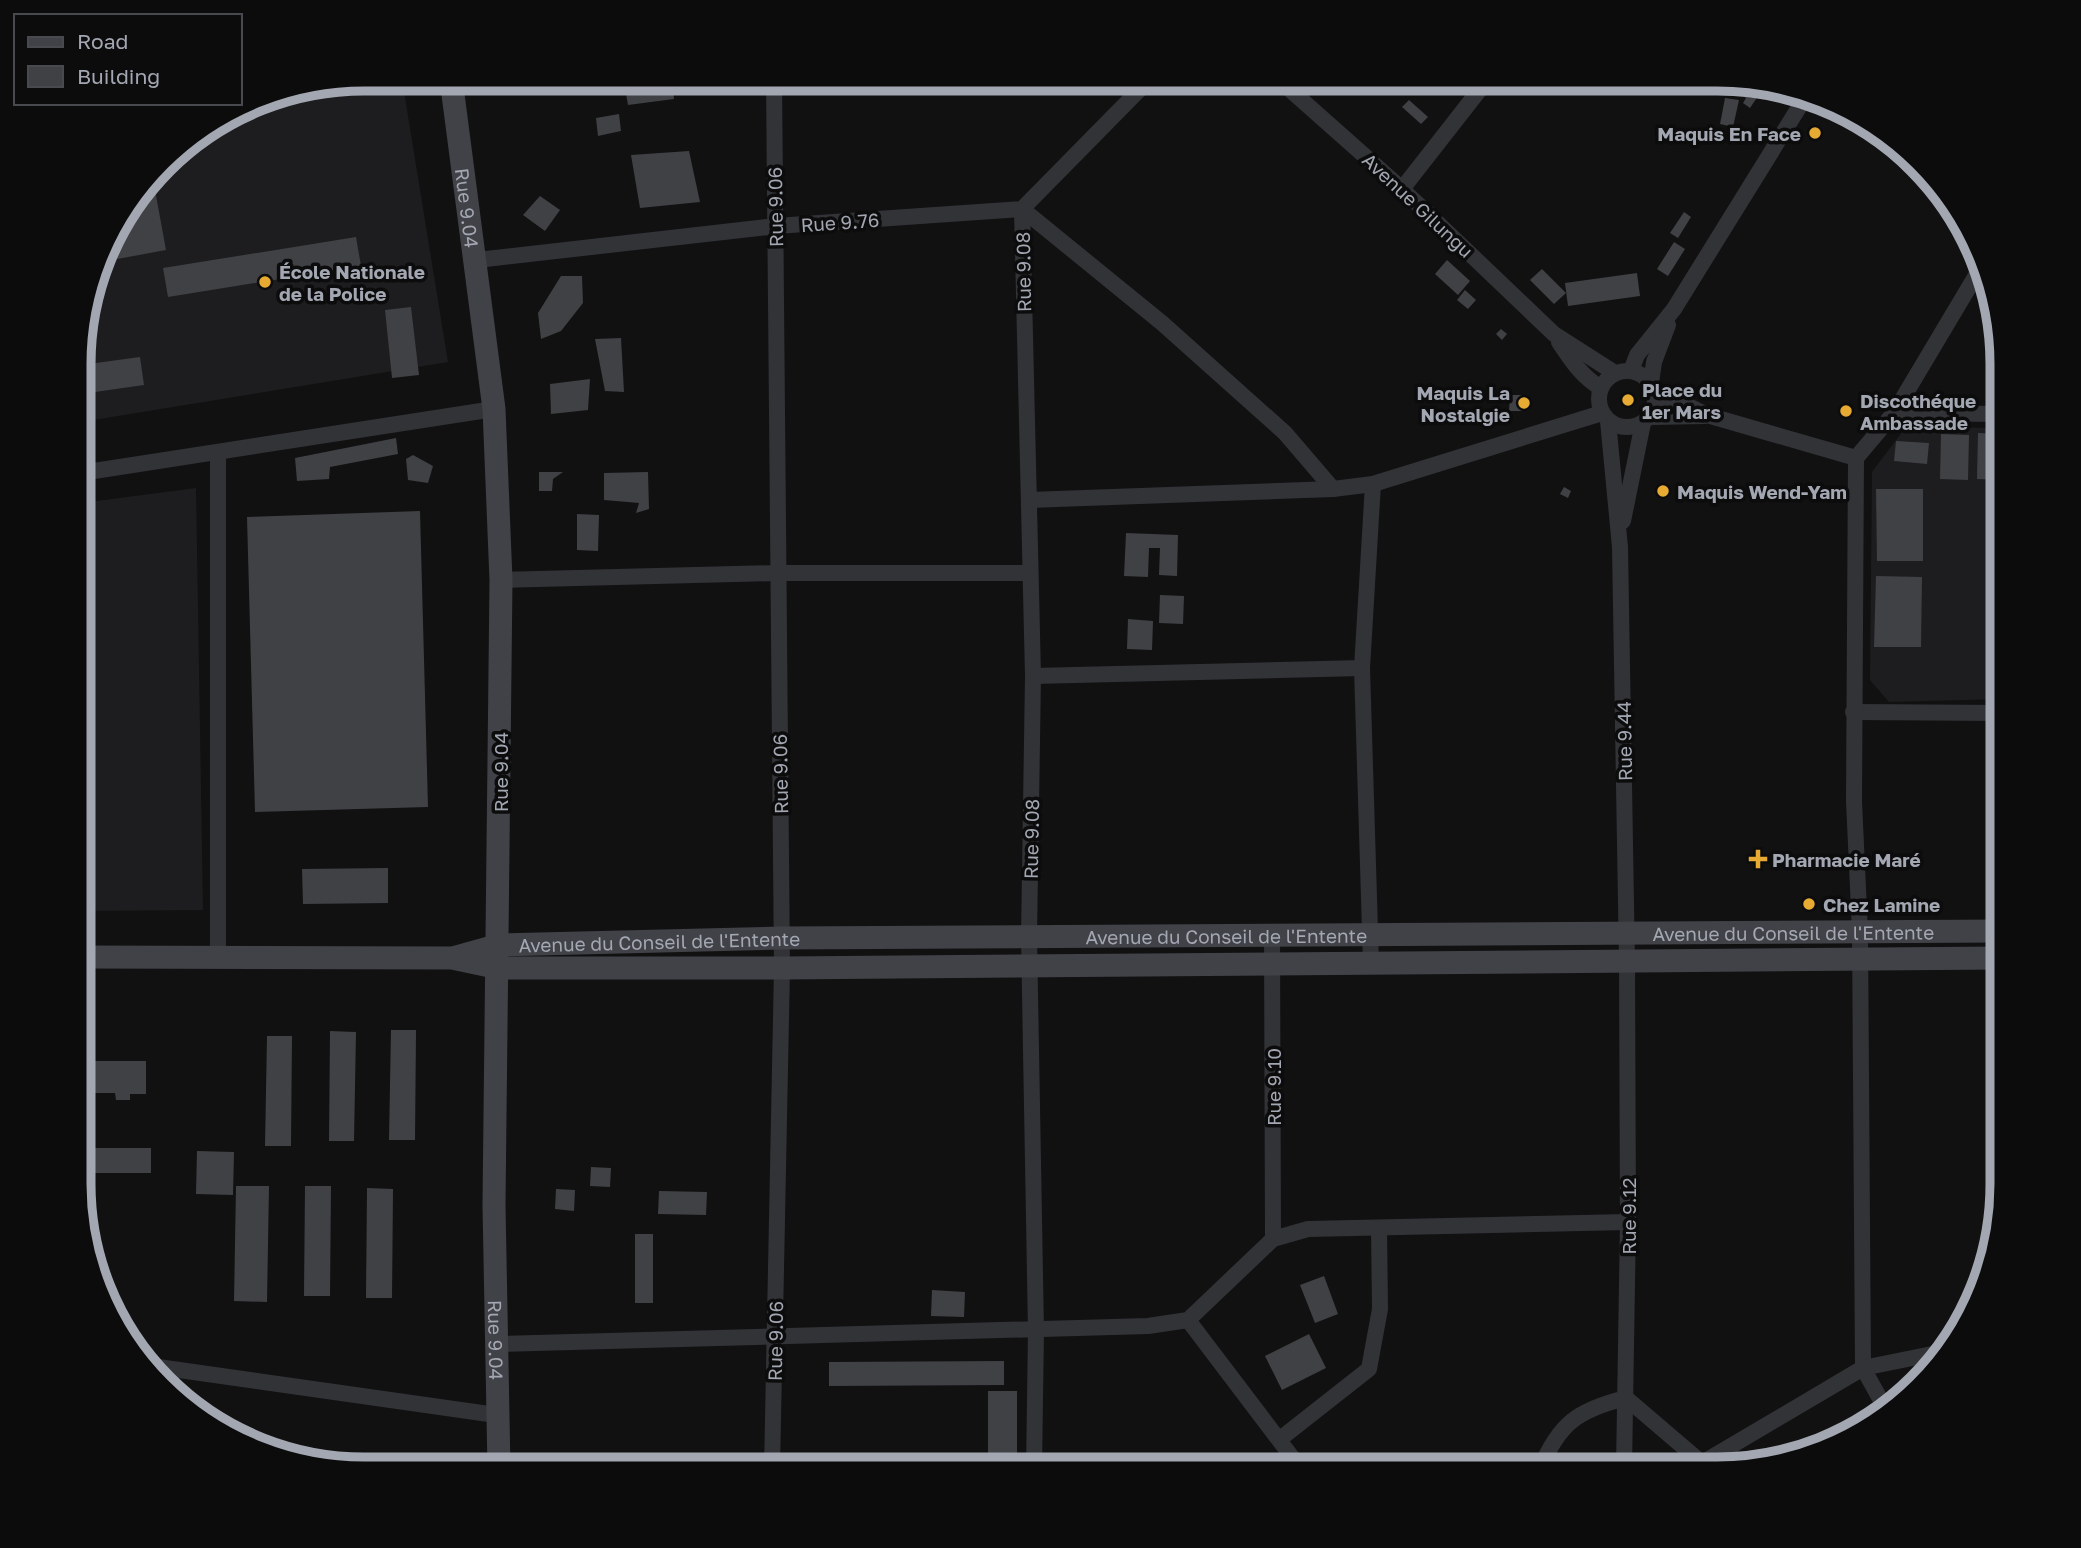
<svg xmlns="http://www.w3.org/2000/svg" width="2081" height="1548" viewBox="0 0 2081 1548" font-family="'Golos Text',sans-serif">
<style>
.built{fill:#1d1d1f}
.building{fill:#404145}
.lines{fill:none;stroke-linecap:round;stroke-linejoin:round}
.street{stroke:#323337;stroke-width:16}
.secondary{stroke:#404247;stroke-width:23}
.poi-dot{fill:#e7ab34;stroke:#0c0c0d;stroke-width:2.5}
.labels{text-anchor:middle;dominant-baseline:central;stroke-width:7;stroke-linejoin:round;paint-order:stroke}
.poi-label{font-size:19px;font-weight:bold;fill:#a3a7b2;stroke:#0c0c0d;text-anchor:start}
.street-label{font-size:19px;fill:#a3a7b2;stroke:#0c0c0d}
.rim{fill:none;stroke:#a3a7b2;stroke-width:9}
</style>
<rect width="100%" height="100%" fill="#111112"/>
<g class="built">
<path d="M364 79H402L448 362 81 422V327L108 238 176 150 255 100Z"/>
<path d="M1906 427 2002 428V699L1889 702 1870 680 1872 472Z"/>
<path d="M196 488 203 910 81 911V503Z"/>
</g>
<g class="building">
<path d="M504 79H549V80L505 89Z"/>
<path d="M672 79 674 99 628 105 625 88Z"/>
<path d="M1745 82 1762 90 1750 108 1743 103 1746 98 1738 93Z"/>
<path d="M1725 98 1739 100 1733 127 1720 124Z"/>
<path d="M1409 100 1428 117 1421 124 1402 107Z"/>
<path d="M619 114 621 131 598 136 596 118Z"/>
<path d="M689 151 700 202 640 208 631 155Z"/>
<path d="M153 179 166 250 101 262 108 238Z"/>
<path d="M540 196 560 210 545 231 523 215Z"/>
<path d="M1684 212 1691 217 1678 238 1670 233Z"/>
<path d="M356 237 361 266 168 297 163 268Z"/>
<path d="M1674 242 1685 249 1668 276 1657 269Z"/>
<path d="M1447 260 1470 281 1458 295 1435 274Z"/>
<path d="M1542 269 1566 293 1554 304 1530 280Z"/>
<path d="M1637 273 1640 296 1568 306 1565 283Z"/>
<path d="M561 276H582L583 303 561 331 541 339 538 313Z"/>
<path d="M1465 290 1476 300 1468 309 1457 300Z"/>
<path d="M411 307 419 375 392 378 385 310Z"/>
<path d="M1501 329 1507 334 1502 340 1496 334Z"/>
<path d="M621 338 624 392 605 391 595 339Z"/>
<path d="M140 357 144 385 81 394V365Z"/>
<path d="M590 379 588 410 551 414 550 384Z"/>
<path d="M1510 395H1524V411H1509Z"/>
<path d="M1978 433 2002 434V480L1977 479Z"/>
<path d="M1941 434 1969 435 1968 480 1940 479Z"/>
<path d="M396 438 398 454 330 467 329 479 297 481 295 458Z"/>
<path d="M1896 441 1929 443 1927 464 1894 461Z"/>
<path d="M413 455 433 466 428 483 408 480 406 459Z"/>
<path d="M539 472H563L553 479 552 491H539Z"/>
<path d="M648 472 649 509 636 513 639 503 604 500V473Z"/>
<path d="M1564 487 1571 491 1568 498 1560 494Z"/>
<path d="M1876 489H1923V561H1877Z"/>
<path d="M420 511 428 807 255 812 247 517Z"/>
<path d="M577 514 599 515 598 551 577 550Z"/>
<path d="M1126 533 1178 535 1177 576 1159 575 1160 548H1149L1148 577 1124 576Z"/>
<path d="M1876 576 1922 577 1921 647H1874Z"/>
<path d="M1160 595 1184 596 1183 624 1159 623Z"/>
<path d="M1128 619 1153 621 1152 650 1127 649Z"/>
<path d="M1988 654H2002V699H1989Z"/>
<path d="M388 868V903L303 904 302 869Z"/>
<path d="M391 1030H416L415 1140H389Z"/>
<path d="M330 1031 356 1032 354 1141H329Z"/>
<path d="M267 1036H292L291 1146H265Z"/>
<path d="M85 1061H146V1094H130V1100H116L115 1093H85Z"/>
<rect x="81" y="1148" width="70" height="25"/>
<path d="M197 1151 234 1152 233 1195 196 1194Z"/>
<path d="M591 1167 611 1168 610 1187 590 1186Z"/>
<path d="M236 1186H269L267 1302 234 1301Z"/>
<path d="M305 1186H331L330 1296H304Z"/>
<path d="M367 1188 393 1189 392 1298H366Z"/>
<path d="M556 1189 575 1190 574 1211 555 1209Z"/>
<path d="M659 1191 707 1192 706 1215 658 1214Z"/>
<rect x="635" y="1234" width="18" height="69"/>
<path d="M96 1263H102V1281Z"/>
<path d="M1324 1276 1338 1314 1315 1323 1300 1285Z"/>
<path d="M932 1290 965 1292 964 1317 931 1316Z"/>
<path d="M1309 1334 1326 1368 1282 1390 1265 1356Z"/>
<path d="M1004 1361V1385L829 1386V1362Z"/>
<rect x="988" y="1391" width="29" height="78"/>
</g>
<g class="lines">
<g class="street">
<path d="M1278 79 1402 189 1554 334 1615 373"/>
<path d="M1402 189 1488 79"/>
<path d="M1022 209 1033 676 1029 937 1036 1331 1034 1469"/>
<path d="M1022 209 1162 323 1285 433 1333 489"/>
<path d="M477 260 776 226 1022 209 1150 79"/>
<path d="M1559 342C1571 360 1582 377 1601 388"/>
<circle cx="1627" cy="399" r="28"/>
<path d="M1631 371 1637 355 1674 309 1806 96"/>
<path d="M1651 383 1654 362 1668 325"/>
<path d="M1655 398 1682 403 1707 415 1856 458"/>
<path d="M1894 413 2002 414"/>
<path d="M1650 417 1705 416"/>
<path d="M1608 421 1620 547 1627 962 1628 1222 1624 1469"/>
<path d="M81 473 494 409"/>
<path d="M1029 500 1333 489 1373 484 1602 413"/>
<path d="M1623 521 1643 423"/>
<path d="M501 580 778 573H1029"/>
<path d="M1033 676 1362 668"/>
<path d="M1853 712 2002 713"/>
<path d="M1272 935 1273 1239"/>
<path d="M218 956V453"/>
<path d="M1371 963 1362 668 1373 484"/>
<path d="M1188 1320 1301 1469"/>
<path d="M498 1344 1148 1326 1188 1320 1273 1239 1308 1229 1628 1222"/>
<path d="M151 1366 496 1415"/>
<path d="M1884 1406 1863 1368 1860 932 1854 801 1856 458 1894 413 1981 267"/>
<path d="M1280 1439 1369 1369 1380 1309 1379 1228"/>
<path d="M772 1469 782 968 774 79"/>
<path d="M1540 1469C1559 1424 1577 1410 1626 1398L1702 1463"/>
<path d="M1692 1469 1863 1368 1947 1351"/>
</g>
<g class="secondary">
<path id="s1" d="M451 79 494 409 501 580 494 1205 499 1469"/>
<path d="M81 957 452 958 499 968H782L2002 958"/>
<path id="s2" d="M456 957 499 945 781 938 2002 931"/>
</g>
</g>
<g class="poi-dot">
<circle cx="1815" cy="133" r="7"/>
<circle cx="265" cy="282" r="7"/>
<circle cx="1628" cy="400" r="7"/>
<circle cx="1524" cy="403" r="7"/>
<circle cx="1846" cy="411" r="7"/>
<circle cx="1663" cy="491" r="7"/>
<path d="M1754.5 848.5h7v7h7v7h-7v7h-7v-7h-7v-7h7z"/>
<circle cx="1809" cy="904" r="7"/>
</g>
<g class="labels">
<g class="poi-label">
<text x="1801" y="133" text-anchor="end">Maquis En Face</text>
<text x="279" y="271">École Nationale<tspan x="279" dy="22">de la Police</tspan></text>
<text x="1642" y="389">Place du<tspan x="1642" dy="22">1er Mars</tspan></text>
<text x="1510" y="392" text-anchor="end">Maquis La<tspan x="1510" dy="22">Nostalgie</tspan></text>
<text x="1860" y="400">Discothéque<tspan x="1860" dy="22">Ambassade</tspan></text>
<text x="1677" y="491">Maquis Wend-Yam</text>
<text x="1772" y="859">Pharmacie Maré</text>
<text x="1823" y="904">Chez Lamine</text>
</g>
<g class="street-label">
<text transform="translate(1418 205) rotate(43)">Avenue Gilungu</text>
<text stroke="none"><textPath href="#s1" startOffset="130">Rue 9.04</textPath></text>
<text transform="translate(775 207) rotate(-91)">Rue 9.06</text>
<text transform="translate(840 222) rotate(-4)">Rue 9.76</text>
<text transform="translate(1023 272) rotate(-91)">Rue 9.08</text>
<text transform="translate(1624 741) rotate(-91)">Rue 9.44</text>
<text transform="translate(500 772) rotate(-90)">Rue 9.04</text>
<text transform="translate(780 774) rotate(-91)">Rue 9.06</text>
<text transform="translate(1031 839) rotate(-89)">Rue 9.08</text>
<text stroke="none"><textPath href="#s2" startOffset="1339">Avenue du Conseil de l'Entente</textPath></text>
<text stroke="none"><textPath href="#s2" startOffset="772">Avenue du Conseil de l'Entente</textPath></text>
<text stroke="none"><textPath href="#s2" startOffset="205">Avenue du Conseil de l'Entente</textPath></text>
<text transform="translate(1273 1087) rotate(-90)">Rue 9.10</text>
<text transform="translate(1628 1216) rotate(-90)">Rue 9.12</text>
<text stroke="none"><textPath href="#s1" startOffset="1264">Rue 9.04</textPath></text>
<text transform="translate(775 1341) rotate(-89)">Rue 9.06</text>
</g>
</g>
<path d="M0 0H2081V1548H0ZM364 91H1717A273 273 0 0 1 1990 364V1184A273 273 0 0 1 1717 1457H364A273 273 0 0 1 91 1184V364A273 273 0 0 1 364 91Z" fill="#0c0c0d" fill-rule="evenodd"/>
<path class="rim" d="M364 91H1717A273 273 0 0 1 1990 364V1184A273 273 0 0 1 1717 1457H364A273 273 0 0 1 91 1184V364A273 273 0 0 1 364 91Z"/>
<rect x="14" y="14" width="228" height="91" fill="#0c0c0d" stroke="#484a4f" stroke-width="2"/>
<rect x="28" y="37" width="35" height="10" fill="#404247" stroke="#484a4f" stroke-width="2"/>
<text x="77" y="49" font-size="21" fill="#a3a7b2">Road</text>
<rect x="28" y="66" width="35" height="21" fill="#404145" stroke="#484a4f" stroke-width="2"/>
<text x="77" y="84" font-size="21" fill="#a3a7b2">Building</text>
</svg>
